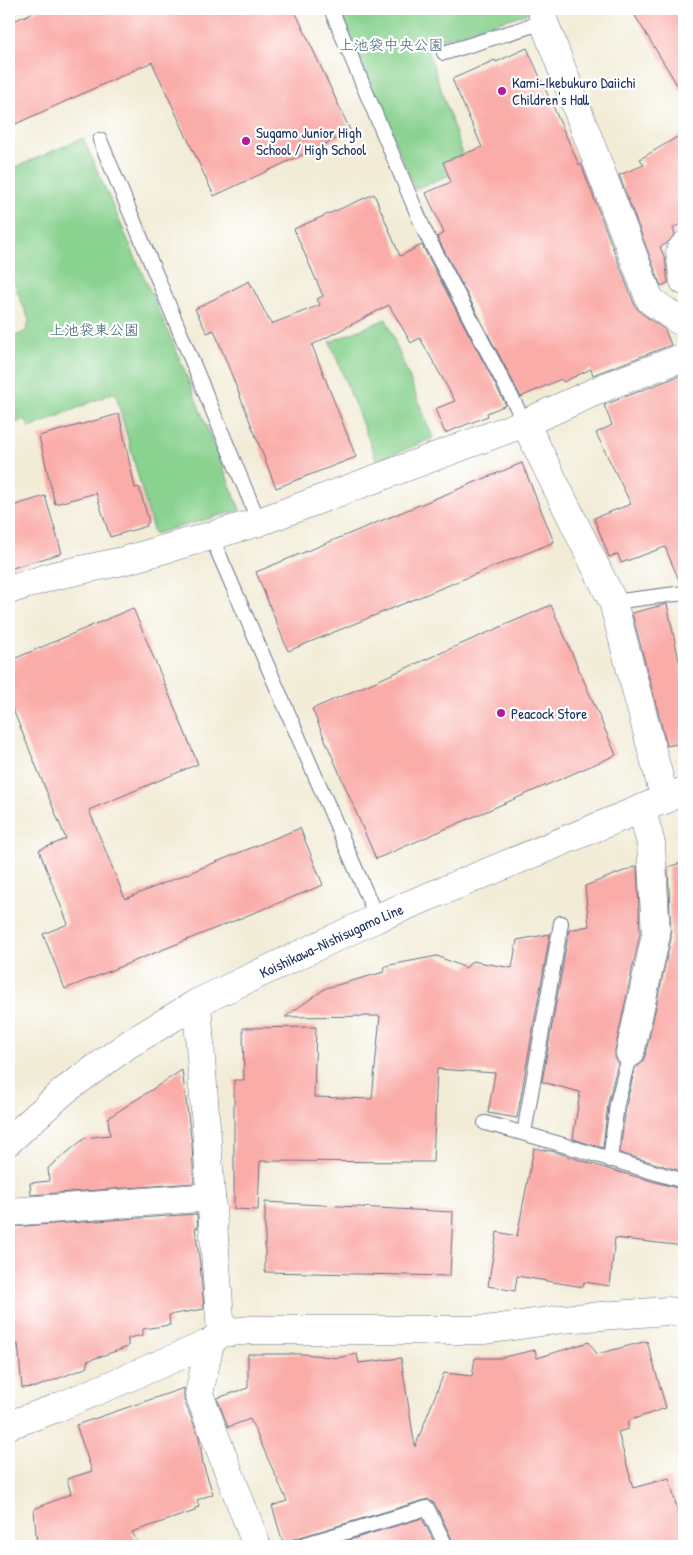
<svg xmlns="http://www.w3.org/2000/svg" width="693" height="1555" viewBox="0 0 693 1555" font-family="'Patrick Hand','Klee One',sans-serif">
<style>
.green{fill:#89d28f;stroke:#528076}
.building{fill:#faaca8}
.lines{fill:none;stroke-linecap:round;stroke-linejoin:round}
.service-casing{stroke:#667188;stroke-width:16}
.minor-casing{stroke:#667188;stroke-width:29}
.secondary-casing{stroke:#667188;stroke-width:29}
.service{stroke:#fff;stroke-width:14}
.minor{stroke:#fff;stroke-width:28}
.secondary{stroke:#fff;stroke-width:28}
.poi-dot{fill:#b5179e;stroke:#fff;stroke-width:2}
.labels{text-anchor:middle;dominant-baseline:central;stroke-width:4.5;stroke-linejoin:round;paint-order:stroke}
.park-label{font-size:15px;fill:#3c606d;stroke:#fff}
.poi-label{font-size:15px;fill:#1b2f5e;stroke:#fff;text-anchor:start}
.street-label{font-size:15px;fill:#1b2f5e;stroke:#fff}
</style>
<rect width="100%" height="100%" fill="#fff"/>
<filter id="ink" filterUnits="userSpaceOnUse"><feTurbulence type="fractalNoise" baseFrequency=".02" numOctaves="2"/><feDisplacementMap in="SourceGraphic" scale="10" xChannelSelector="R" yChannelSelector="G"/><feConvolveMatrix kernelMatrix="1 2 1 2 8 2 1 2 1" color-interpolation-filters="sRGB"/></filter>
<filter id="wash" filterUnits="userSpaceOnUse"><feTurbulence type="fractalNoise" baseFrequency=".0096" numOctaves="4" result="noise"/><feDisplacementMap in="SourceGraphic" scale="20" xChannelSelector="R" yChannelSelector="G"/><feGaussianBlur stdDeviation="1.12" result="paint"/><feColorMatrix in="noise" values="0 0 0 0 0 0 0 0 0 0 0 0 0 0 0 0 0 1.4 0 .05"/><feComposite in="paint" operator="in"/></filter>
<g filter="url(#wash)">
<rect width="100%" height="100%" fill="#f2ecd7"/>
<g class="green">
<path d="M339 9H537L538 10 426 44 467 168 415 189Z"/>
<path d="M83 138 176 350 240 510 154 534 115 392 30 428 25 419 9 426V339L26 331 29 320 9 270V170Z"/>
<path d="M386 319 433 438 377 461 330 342Z"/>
</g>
<g id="blocks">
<g class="building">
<path d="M41 9H294L351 132 214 196 152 62 9 127V23Z"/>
<path d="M631 9H684V96Z"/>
<path d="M527 48 579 165 581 164 635 306 641 313 665 330 671 345 593 375 591 369 563 382 561 379 521 397 437 237 444 233 426 193 451 182 443 162 482 147 452 79 495 60 496 62Z"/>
<path d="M684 133V222L673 228 675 234 666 244 660 247 665 258 668 283 661 286 619 175 644 165 640 159Z"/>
<path d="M374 194 400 256 422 245 506 405 487 413 488 416 445 433 435 409 455 401 420 338 411 343 389 305 312 345 356 457 276 488 214 330 207 333 195 309 249 281 271 324 320 305 317 299 323 296 294 229Z"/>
<path d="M684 374V584L681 585 665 547 621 563 618 554 609 557 594 518 631 504 596 433 612 425 604 405Z"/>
<path d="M119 414 135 488 139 487 149 522 146 524 147 526 110 537 96 493 55 504 39 436Z"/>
<path d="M522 463 554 542 288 651 256 572Z"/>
<path d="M45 496 62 553 9 569V507Z"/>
<path d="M667 604 684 684V726L682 728 683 743 667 746 632 613Z"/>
<path d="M551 605 616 755 376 859 312 709Z"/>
<path d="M133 608 198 764 89 810 125 899 300 828 323 885 65 989 43 934 68 924 39 850 66 839 9 700V661Z"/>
<path d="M684 862V1091L680 1127H684V1172L620 1153 626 1106 635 1068 642 1063 645 1056 671 938 668 867Z"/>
<path d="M637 866 640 934 615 1050V1057L618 1063 608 1103 603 1148 573 1139 580 1092 542 1082 569 930 589 926 585 886Z"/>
<path d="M550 934 517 1118 488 1113 495 1073 437 1069 433 1162 260 1161 258 1210 234 1209V1080H244L243 1028 316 1027 314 1097 372 1099 380 1016 285 1017 326 988 384 972 385 966 437 956 466 968 472 961 512 968 517 940Z"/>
<path d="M182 1070 192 1145 194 1183 31 1195 30 1183 49 1181 48 1168 85 1138 110 1135 108 1118Z"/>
<path d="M534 1148 555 1152 608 1169 684 1190V1246L615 1238 610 1286 584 1282 583 1287 517 1276 515 1291 488 1286 497 1232 517 1236Z"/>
<path d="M265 1202 453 1212 450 1276 265 1272Z"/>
<path d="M197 1214 198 1228H195L200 1264 204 1309 169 1315 170 1325 143 1329V1335L128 1338V1347L87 1361 88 1367 36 1387 22 1388 18 1344 9 1345V1227Z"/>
<path d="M647 1341 666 1408 628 1421V1429L618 1432 633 1488 669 1478 684 1534V1546H455L435 1504 428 1499 297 1538 292 1540 290 1546H284L272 1506 287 1501 250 1419 228 1427 217 1398 248 1388V1354H305L337 1358 357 1354 359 1363 401 1358 415 1447 444 1373 472 1376 475 1358H499L535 1350 537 1358 589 1342 597 1354Z"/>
<path d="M184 1388V1400L199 1437 203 1464 213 1494 197 1500 199 1507 195 1508V1511L132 1532 140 1546H37L34 1509 71 1494 67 1479 92 1471 76 1425Z"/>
<path d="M422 1518 436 1546H329Z"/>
</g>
</g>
</g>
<g filter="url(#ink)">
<use href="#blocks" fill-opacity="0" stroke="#667188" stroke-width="1"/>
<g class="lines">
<g class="service-casing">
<g id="service">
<path d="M331 9 425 232 525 423"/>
<path d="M444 53 544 22"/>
<path d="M100 140 259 522"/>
<path d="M211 536 377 918"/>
<path d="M613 602 684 593"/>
<path d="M485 1123C552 1140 617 1162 684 1181"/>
<path d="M524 1133 561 923"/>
<path d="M610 1160 617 1104 630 1053"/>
<path d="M299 1546 427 1508 446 1546"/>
</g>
</g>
<g class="minor-casing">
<g id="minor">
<path d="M542 9 544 22 650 300 678 320 684 318"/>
<path d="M684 246 680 251 684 281"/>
<path d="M525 423 613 602 665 800"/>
<path d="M9 590 53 576 123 561 259 522 525 423 610 385 684 357"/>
<path d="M197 1003 221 1333"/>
<path d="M630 1053 656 935 651 844 642 810"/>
<path d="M9 1212 211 1197"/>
<path d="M210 1343 199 1394 257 1546"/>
<path d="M9 1425 54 1409 210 1343 221 1333 252 1330H485L562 1319 667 1311 684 1313"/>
</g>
</g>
<g class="secondary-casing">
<g id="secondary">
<path id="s1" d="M9 1141 64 1091 129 1044 197 1003 377 918 684 791"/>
</g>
</g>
<use href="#service" class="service"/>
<use href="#minor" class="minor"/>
<use href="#secondary" class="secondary"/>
</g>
</g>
<g class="poi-dot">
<circle cx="502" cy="91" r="5"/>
<circle cx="246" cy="141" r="5"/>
<circle cx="501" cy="713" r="5"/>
</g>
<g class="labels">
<g class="park-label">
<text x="391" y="44">上池袋中央公園</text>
<text x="94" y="329">上池袋東公園</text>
</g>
<g class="poi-label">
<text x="512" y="82">Kami-Ikebukuro Daiichi<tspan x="512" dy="17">Children's Hall</tspan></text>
<text x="256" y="132">Sugamo Junior High<tspan x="256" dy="17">School / High School</tspan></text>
<text x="511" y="713">Peacock Store</text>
</g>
<g class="street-label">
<text stroke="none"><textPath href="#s1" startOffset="382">Koishikawa-Nishisugamo Line</textPath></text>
</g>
</g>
<rect width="693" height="1555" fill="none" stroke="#fff" stroke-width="30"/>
</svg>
